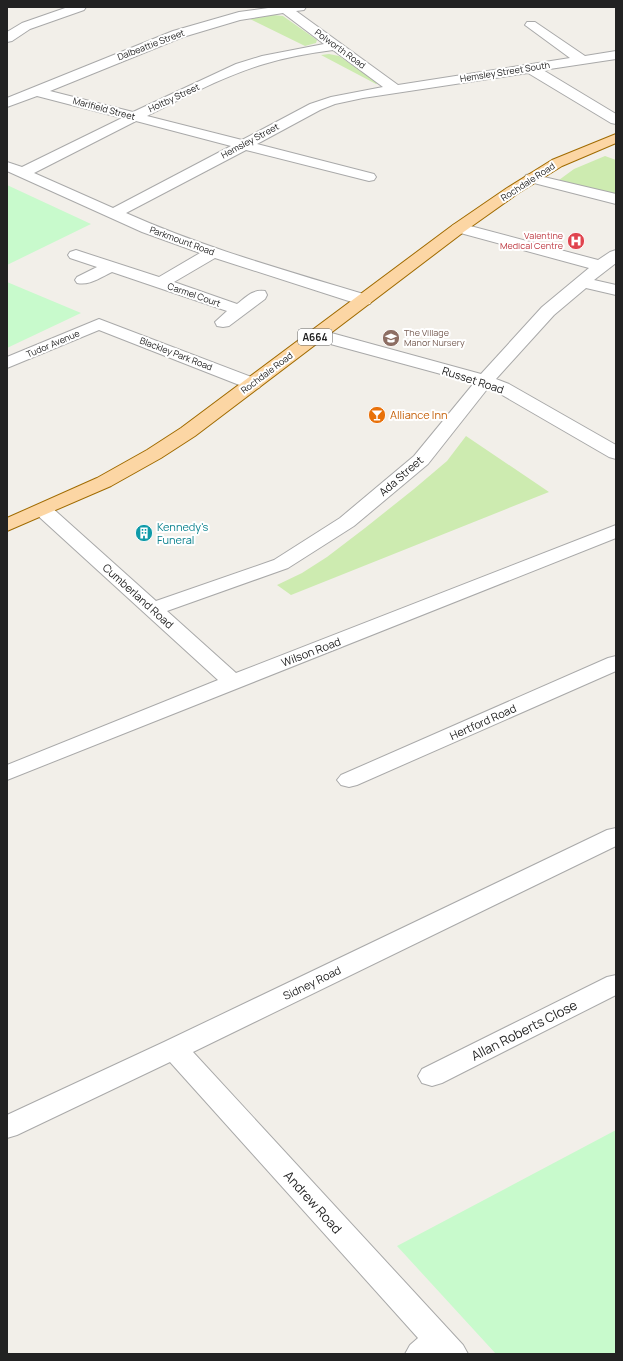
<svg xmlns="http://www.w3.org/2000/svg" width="623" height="1361" viewBox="0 0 623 1361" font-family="Manrope,sans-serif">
	<rect width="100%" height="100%" fill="#f2efe9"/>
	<!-- grass -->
	<path fill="#cdebb0" d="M 273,15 L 283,16 L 317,40 L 316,43 L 305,46 L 250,19 Z
		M 329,54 L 339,56 L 378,83 L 376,84 L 321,55 Z
		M 605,156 L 616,160 L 616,194 L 559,180 L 574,169 Z
		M 466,436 L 549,492 L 291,595 L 277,585 L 302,573 L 327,557 L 365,528 L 414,489 L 447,461 Z"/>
	<!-- park -->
	<path fill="#c8facc" d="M 7,185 L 91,224 L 7,265 Z
		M 7,282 L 81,313 L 7,348 Z
		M 616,1130 L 616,1354 L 496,1354 L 397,1246 Z"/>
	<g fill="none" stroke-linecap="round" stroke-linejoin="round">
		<defs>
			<path id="street" d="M 68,7 L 86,7 L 84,10 L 30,29 L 12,41 L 7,42 L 7,32 L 22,23 Z
				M 275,7 L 306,7 L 304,10 L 296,11 L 398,85 L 570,58 L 525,25 L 527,22 L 535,22 L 585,56 L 616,51 L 616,59 L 543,70 L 616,114 L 616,124 L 611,123 L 528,73 L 363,98 L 335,104 L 320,110 L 257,144 L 374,174 L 376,177 L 374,180 L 369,181 L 246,150 L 126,213 C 204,248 288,271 370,296 L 372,300 L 370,304 L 364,305 L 358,304 L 215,258 L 174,282 L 237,304 C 246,297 253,289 265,291 L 267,295 L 265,299 L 229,326 L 223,327 L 217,326 L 215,322 L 227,311 L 112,272 C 101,277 89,286 77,283 L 75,280 L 77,277 L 97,267 L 70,258 L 68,255 L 70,252 L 76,250 L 82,252 L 159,277 L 200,253 L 142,232 L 7,171 L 7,162 L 22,167 L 122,118 L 37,96 L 7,107 L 7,98 L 173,31 L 239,12 ZM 283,13 L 324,44 L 262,56 L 236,64 L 133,112 L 50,91 L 183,37 L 240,20 ZM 333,50 L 383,87 L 331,97 L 310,104 L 242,140 L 147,116 C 185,97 224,76 264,64 C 287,57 310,53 333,50 ZM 136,121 L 231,146 L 113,208 L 34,173 Z
				M 531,174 L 616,194 L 616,204 L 526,181 L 524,178 L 526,175 Z
				M 459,223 L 598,260 L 610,252 L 616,250 L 616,263 L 594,280 L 616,285 L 616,295 L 586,288 L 554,315 L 496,379 L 509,384 L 616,445 L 616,459 L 609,457 L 497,392 L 488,388 L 428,464 L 354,526 L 288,568 L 167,611 L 236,673 L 616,525 L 616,538 L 7,780 L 7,765 L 218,680 L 36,514 L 33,510 L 36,506 L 43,504 L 50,506 L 156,601 L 274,560 L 340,518 L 414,456 L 474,383 L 312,339 L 309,335 L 312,331 L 318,330 L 324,331 L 481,374 L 542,307 L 589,268 L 453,231 L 451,228 L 453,225 Z
				M 99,319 L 259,380 L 262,384 L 259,388 L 253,389 L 247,388 L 99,330 L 7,368 L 7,357 Z
				M 616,656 L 616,671 L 357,785 L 349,787 L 341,785 L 337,780 L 341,775 L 608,658 Z
				M 616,828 L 616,846 L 193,1052 L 463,1345 L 468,1354 L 405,1354 L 410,1345 L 418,1338 L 170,1062 L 17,1135 L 7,1138 L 7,1115 L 164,1042 L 607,830 Z
				M 616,975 L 616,995 L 442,1083 L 432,1086 L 422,1083 L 418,1076 L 422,1069 L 607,977 Z"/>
			<path id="primary" d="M 616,134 L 616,143 L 562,166 L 517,194 L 465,231 L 195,436 L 161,458 L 111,486 L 7,531 L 7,518 L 97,478 L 147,450 L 181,428 L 453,225 L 507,188 L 552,160 Z"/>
		</defs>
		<!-- street casing -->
		<use href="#street" stroke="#a9a9a9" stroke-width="2"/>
		<!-- primary casing -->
		<use href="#primary" stroke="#a06b00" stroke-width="2"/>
		<!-- street -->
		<use href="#street" fill="#fff" fill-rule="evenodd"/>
		<!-- primary -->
		<use href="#primary" fill="#fcd6a4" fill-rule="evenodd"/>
	</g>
	<!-- icons -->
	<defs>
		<symbol id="hospital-disc" viewBox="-11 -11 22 22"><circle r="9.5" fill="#e0444e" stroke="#fff"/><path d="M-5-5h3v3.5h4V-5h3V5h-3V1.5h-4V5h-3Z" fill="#fff"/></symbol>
		<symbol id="school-disc" viewBox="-11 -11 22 22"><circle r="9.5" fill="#8d6e63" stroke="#fff"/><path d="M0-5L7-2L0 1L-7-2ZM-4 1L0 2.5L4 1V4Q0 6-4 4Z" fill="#fff"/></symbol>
		<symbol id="bar-disc" viewBox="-11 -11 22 22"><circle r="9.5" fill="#e8710a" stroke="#fff"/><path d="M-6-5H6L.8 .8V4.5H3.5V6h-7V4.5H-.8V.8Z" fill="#fff"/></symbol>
		<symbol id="building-disc" viewBox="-11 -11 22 22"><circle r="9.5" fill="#0f9aa8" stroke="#fff"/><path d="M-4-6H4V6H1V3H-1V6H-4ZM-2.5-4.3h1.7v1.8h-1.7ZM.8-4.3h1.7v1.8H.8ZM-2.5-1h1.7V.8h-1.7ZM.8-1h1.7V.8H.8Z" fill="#fff"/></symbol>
	</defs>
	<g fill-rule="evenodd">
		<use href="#hospital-disc" x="566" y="231" width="20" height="20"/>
		<use href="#school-disc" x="381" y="328" width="20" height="20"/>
		<use href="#bar-disc" x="367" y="405" width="20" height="20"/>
		<use href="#building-disc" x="134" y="523" width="20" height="20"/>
	</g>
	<g text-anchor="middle" stroke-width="4" stroke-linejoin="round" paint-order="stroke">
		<!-- far-street labels -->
		<g font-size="9" fill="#222" stroke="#fff">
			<text transform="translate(151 45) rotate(-21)" y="3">Dalbeattie Street</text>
			<text transform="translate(340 49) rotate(36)" y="3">Polworth Road</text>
			<text transform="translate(505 72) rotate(-9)" y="3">Hemsley Street South</text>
			<text transform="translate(174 98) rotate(-25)" y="3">Holtby Street</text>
			<text transform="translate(104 109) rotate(15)" y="3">Marlfield Street</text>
			<text transform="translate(250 141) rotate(-28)" y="3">Hemsley Street</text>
			<text transform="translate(528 182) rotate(-33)" y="3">Rochdale Road</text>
			<text transform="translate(182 241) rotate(20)" y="3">Parkmount Road</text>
			<text transform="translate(194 295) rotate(19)" y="3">Carmel Court</text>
			<text transform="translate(53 344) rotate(-23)" y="3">Tudor Avenue</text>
			<text transform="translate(176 354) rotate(21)" y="3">Blackley Park Road</text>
			<text transform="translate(267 373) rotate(-37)" y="3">Rochdale Road</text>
		</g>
		<!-- far-health labels -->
		<g font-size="9" fill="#be3a42" stroke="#fff" text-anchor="end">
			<text x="563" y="239">Valentine<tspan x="563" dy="10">Medical Centre</tspan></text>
		</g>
		<!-- far-education labels -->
		<g font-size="9" fill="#785e54" stroke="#fff" text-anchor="start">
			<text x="404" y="336">The Village<tspan x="404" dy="10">Manor Nursery</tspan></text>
		</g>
		<!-- shield labels -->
		<rect fill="#fff" stroke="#646464" stroke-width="1" x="298" y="329" width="34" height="16" rx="3"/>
		<g font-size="10" font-weight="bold" fill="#222">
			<text x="315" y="341">A664</text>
		</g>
		<!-- street labels -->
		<g font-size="11" fill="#222" stroke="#fff">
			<text transform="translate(473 380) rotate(18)" y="4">Russet Road</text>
			<text transform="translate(401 476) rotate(-41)" y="4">Ada Street</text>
			<text transform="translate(138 596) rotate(42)" y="4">Cumberland Road</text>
			<text transform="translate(311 652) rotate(-21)" y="4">Wilson Road</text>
			<text transform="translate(483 722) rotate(-24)" y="4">Hertford Road</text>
			<text transform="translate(312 983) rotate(-26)" y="4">Sidney Road</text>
		</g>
		<!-- food labels -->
		<g font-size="11" fill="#c56008" stroke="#fff" text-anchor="start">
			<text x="390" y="419">Alliance Inn</text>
		</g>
		<!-- culture labels -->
		<g font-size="11" fill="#0d838f" stroke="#fff" text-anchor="start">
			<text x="157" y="531">Kennedy's<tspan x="157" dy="13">Funeral</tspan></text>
		</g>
		<!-- near-street labels -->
		<g font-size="13" fill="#222" stroke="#fff">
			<text transform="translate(524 1030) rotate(-27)" y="5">Allan Roberts Close</text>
			<text transform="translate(313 1202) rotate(48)" y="5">Andrew Road</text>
		</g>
	</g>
	<!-- border -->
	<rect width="623" height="1361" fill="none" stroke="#222222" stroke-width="16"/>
</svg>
